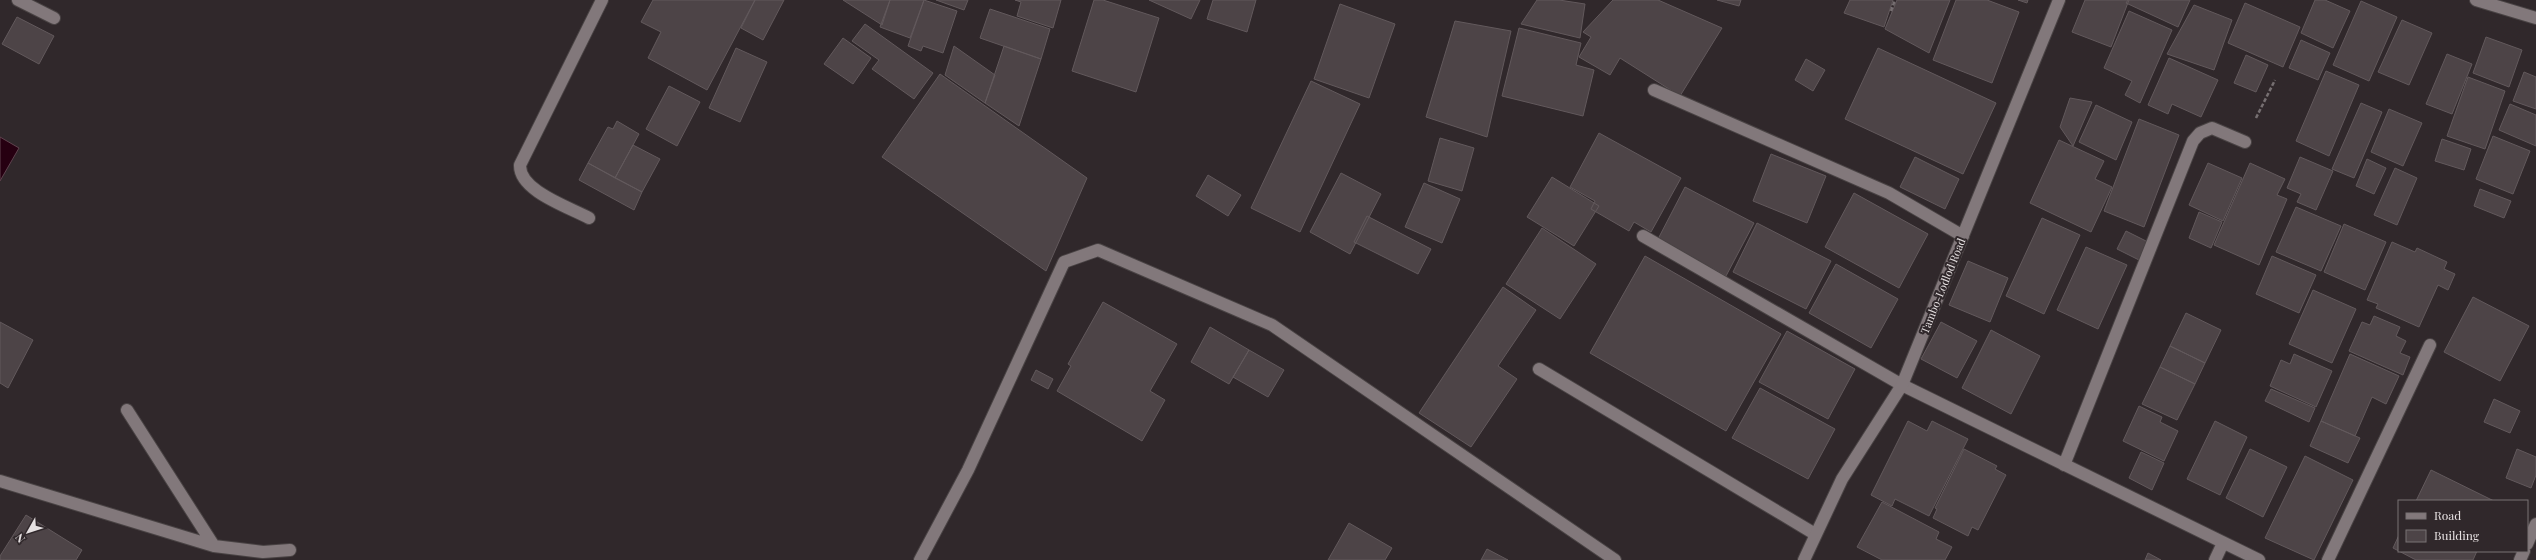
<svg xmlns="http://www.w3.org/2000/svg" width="2536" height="560" viewBox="0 0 2536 560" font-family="'Playfair Display',serif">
	<rect width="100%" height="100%" fill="#30282b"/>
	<!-- water -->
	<path fill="#260011" stroke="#5f434f" d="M 0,137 L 19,148 L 0,181 Z"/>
	<!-- building -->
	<path fill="#4d4447" stroke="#62595c" d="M 653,0 L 755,0 L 707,90 L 648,58 L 661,32 L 641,22 Z
		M 755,0 L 784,0 L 763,40 L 741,28 Z
		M 843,0 L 890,0 L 882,25 Z
		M 890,0 L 924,0 L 910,38 L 880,27 Z
		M 924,0 L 957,11 L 943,53 L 923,46 L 921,51 L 908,46 Z
		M 936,0 L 968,0 L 964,10 Z
		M 1015,0 L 1061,0 L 1053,28 L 1017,16 L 1021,2 Z
		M 1094,0 L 1103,0 L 1159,18 L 1136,92 L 1072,71 Z
		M 1149,0 L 1200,0 L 1191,19 Z
		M 1213,0 L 1256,0 L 1247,32 L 1207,19 Z
		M 1537,0 L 1559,0 L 1585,4 L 1580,38 L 1521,24 Z
		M 1613,0 L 1658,0 L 1722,28 L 1680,96 L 1620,58 L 1610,75 L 1579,57 L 1591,37 L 1583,32 Z
		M 1717,0 L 1741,0 L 1739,6 Z
		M 1850,0 L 1893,0 L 1884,27 L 1844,13 Z
		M 1897,0 L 1950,0 L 1929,53 L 1885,29 Z
		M 1956,0 L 1987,0 L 2019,12 L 1992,83 L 1933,60 Z
		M 2018,0 L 2028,0 L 2027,3 Z
		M 2085,0 L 2129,0 L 2111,47 L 2072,32 Z
		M 2128,0 L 2190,0 L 2178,27 L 2126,3 Z
		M 2315,0 L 2325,0 L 2350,11 L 2333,48 L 2301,33 Z
		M 2361,1 L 2397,17 L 2369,81 L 2333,65 Z
		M 2245,3 L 2300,27 L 2283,67 L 2228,43 Z
		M 1340,4 L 1395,24 L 1369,98 L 1314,79 Z
		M 2194,5 L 2232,20 L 2214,70 L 2167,54 Z
		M 990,9 L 1050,29 L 1041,59 L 980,38 Z
		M 2129,11 L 2172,30 L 2140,103 L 2125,95 L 2132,81 L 2104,68 Z
		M 17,17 L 54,36 L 39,64 L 2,44 Z
		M 2402,20 L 2432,33 L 2409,85 L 2378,72 Z
		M 1455,21 L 1511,31 L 1487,137 L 1426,117 Z
		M 865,24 L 933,73 L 914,99 L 872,69 L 879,60 L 852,41 Z
		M 1519,28 L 1581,43 L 1576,65 L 1594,70 L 1583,116 L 1502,96 Z
		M 2486,37 L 2522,50 L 2509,87 L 2473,73 Z
		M 843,38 L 871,58 L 853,84 L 824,64 Z
		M 2301,40 L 2330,53 L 2318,80 L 2289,68 Z
		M 954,46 L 995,75 L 985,103 L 945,75 Z
		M 1004,46 L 1041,59 L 1019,126 L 985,103 Z
		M 736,48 L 767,62 L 740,122 L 709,108 Z
		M 1878,48 L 1996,103 L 1963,174 L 1845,119 Z
		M 2447,54 L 2472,64 L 2452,114 L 2426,104 Z
		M 2246,55 L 2268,65 L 2256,92 L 2234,83 Z
		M 2169,58 L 2218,80 L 2201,117 L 2172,104 L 2168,114 L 2148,105 Z
		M 1806,59 L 1825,70 L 1813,91 L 1795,80 Z
		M 2326,71 L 2359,85 L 2329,156 L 2296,141 Z
		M 2524,72 L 2536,77 L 2536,109 L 2513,101 Z
		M 940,74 L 1087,178 L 1046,271 L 882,157 Z
		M 2468,77 L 2505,91 L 2485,149 L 2447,136 Z
		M 1311,81 L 1360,104 L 1300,232 L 1251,208 Z
		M 669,86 L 700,102 L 677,146 L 646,129 Z
		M 2070,98 L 2092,102 L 2073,146 L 2060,127 Z
		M 2361,103 L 2382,112 L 2354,178 L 2332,169 Z
		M 2510,104 L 2536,115 L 2536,146 L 2499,130 Z
		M 2096,105 L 2132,122 L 2116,160 L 2079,142 Z
		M 2389,109 L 2422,123 L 2403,166 L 2371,152 Z
		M 2139,119 L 2179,135 L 2144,227 L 2104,211 Z
		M 617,121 L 639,134 L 615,178 L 588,163 L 608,127 L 613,129 Z
		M 1599,133 L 1681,178 L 1651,232 L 1634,222 L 1629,231 L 1591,209 L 1595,201 L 1570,187 Z
		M 2493,136 L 2530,151 L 2513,194 L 2476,179 Z
		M 1440,138 L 1474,148 L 1462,191 L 1428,181 Z
		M 2442,139 L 2471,149 L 2464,170 L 2435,161 Z
		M 2059,140 L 2104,161 L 2095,179 L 2112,187 L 2091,232 L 2030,203 Z
		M 633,145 L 660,159 L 642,192 L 615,178 Z
		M 1771,154 L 1826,176 L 1807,223 L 1753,201 Z
		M 1915,157 L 1959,179 L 1945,209 L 1900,187 Z
		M 2300,157 L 2333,171 L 2316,210 L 2297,202 L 2301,194 L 2287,188 Z
		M 2367,159 L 2386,168 L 2374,194 L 2356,186 Z
		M 588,163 L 642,192 L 634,210 L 579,180 Z
		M 2208,163 L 2242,178 L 2223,221 L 2189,205 Z
		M 2250,163 L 2285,179 L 2277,195 L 2287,199 L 2259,265 L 2214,245 Z
		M 2395,168 L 2417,178 L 2397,225 L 2374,215 Z
		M 1341,173 L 1381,194 L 1350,254 L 1310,232 Z
		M 1208,175 L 1241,195 L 1228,216 L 1196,196 Z
		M 1552,177 L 1599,206 L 1574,246 L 1527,217 Z
		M 1424,183 L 1460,199 L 1442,243 L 1405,227 Z
		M 1685,187 L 1754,223 L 1726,276 L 1658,239 Z
		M 2480,189 L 2511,201 L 2504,218 L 2474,206 Z
		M 1854,193 L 1928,234 L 1899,288 L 1825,247 Z
		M 2296,207 L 2341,226 L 2321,271 L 2276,252 Z
		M 2199,212 L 2222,222 L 2211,248 L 2189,238 Z
		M 1367,216 L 1431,249 L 1418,274 L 1354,242 Z
		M 2042,218 L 2080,235 L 2044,314 L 2006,296 Z
		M 1757,223 L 1831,261 L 1806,309 L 1733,272 Z
		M 2344,224 L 2386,242 L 2365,290 L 2324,272 Z
		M 1542,228 L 1596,264 L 1560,319 L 1506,284 Z
		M 2126,231 L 2148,242 L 2139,260 L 2117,249 Z
		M 2392,242 L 2415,252 L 2417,248 L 2447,262 L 2444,269 L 2455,274 L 2448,290 L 2438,285 L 2419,327 L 2376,308 L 2378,304 L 2367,300 Z
		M 2086,247 L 2127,265 L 2098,329 L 2057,310 Z
		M 1645,256 L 1781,334 L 1726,431 L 1590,353 Z
		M 2272,256 L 2316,275 L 2299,313 L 2256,294 Z
		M 1968,261 L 2008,278 L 1990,322 L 1949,305 Z
		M 1836,264 L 1898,299 L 1871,348 L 1809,313 Z
		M 1503,287 L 1536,310 L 1498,366 L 1517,379 L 1471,447 L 1419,413 Z
		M 2313,290 L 2356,309 L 2332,363 L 2289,344 Z
		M 2473,297 L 2529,326 L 2500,381 L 2444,352 Z
		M 1103,302 L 1177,344 L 1150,391 L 1165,400 L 1142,441 L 1057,391 L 1071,366 L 1068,364 Z
		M 2186,313 L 2221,330 L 2205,363 L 2170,346 Z
		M 2374,316 L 2400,327 L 2396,336 L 2406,341 L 2400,353 L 2410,357 L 2403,375 L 2349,351 L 2362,322 L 2370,325 Z
		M 0,322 L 33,340 L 8,388 L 0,383 Z
		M 1941,322 L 1977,341 L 1957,378 L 1921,359 Z
		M 1210,327 L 1249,350 L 1229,384 L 1191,362 Z
		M 1991,330 L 2040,356 L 2011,414 L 1962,388 Z
		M 1787,331 L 1855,369 L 1828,419 L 1759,382 Z
		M 2170,346 L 2205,363 L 2195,384 L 2160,367 Z
		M 1249,350 L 1284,370 L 1268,397 L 1233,377 Z
		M 2294,354 L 2332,371 L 2316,407 L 2270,386 L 2281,360 L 2290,364 Z
		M 2350,354 L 2399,376 L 2386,404 L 2372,397 L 2355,436 L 2321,421 Z
		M 2160,367 L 2195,384 L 2177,420 L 2142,404 Z
		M 1036,370 L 1053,379 L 1048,389 L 1031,380 Z
		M 1760,388 L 1835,429 L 1808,479 L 1732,438 Z
		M 2271,389 L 2315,408 L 2309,422 L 2265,401 Z
		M 2494,399 L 2520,411 L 2510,433 L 2484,422 Z
		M 2139,406 L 2162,417 L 2160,422 L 2178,431 L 2164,461 L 2123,441 Z
		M 1908,421 L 1927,431 L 1932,421 L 1968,439 L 1929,516 L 1895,499 L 1892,506 L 1871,495 Z
		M 2215,421 L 2247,437 L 2220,495 L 2187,479 Z
		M 2321,421 L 2360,438 L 2348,463 L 2310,446 Z
		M 1964,449 L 1997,466 L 1995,469 L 2006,475 L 1978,530 L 1972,527 L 1968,536 L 1933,518 L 1937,509 L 1935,508 Z
		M 2250,449 L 2287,467 L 2263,517 L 2226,498 Z
		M 2517,449 L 2536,457 L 2536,475 L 2531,488 L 2506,478 Z
		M 2141,452 L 2164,463 L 2152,490 L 2129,478 Z
		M 2305,456 L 2353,480 L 2314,560 L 2265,538 Z
		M 2431,470 L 2494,501 L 2416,501 Z
		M 1882,502 L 1939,532 L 1936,539 L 1952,547 L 1945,560 L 1882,560 L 1857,547 Z
		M 26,515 L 82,550 L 76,560 L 0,560 L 0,556 Z
		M 1349,523 L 1392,548 L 1385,560 L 1328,560 Z
		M 2399,535 L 2399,551 L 2477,551 L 2473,560 L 2416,560 L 2393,548 Z
		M 1487,549 L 1508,560 L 1481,560 Z
		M 2148,553 L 2161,560 L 2145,560 Z"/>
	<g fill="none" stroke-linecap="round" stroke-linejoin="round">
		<defs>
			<path id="lane" d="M 18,0 L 54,18
				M 589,218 C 569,207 519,191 520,165 L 602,0
				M 1539,369 L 1815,534
				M 127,410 L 214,546
				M 2064,465 L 2193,141 L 2200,133 L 2212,128 L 2245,142
				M 0,481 L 214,546 L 263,552 L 290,550
				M 2527,544 L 2536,524
				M 2328,560 L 2430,345
				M 2520,560 L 2524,551"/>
			<path id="street" d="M 1654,90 L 1889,193 L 1963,236
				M 1643,236 L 1902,385 L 2259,560
				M 920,560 L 968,470 L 1064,262 L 1098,250 L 1272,325 L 1615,560
				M 2215,560 L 2223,543"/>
			<path id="secondary" d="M 2476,0 L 2536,18
				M 1804,560 L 1842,479 L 1902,385 L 2059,0"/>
		</defs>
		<!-- lane casing -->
		<use href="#lane" stroke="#494344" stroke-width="14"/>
		<!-- street casing -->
		<use href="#street" stroke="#494344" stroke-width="14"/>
		<!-- secondary casing -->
		<use href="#secondary" stroke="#494344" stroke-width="14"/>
		<!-- path -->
		<path stroke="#766f71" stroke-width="2.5" stroke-dasharray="4 2" stroke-linecap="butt" d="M 1891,11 L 1895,0
			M 2256,118 L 2275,80"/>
		<!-- lane -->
		<use href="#lane" stroke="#82787b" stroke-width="12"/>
		<!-- street -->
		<use href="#street" stroke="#82787b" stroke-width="12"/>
		<!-- secondary -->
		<use href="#secondary" stroke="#82787b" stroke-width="12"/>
	</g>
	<g text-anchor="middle" stroke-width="4" stroke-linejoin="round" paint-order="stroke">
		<!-- street labels -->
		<g font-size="11" fill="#e5e0e1" stroke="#30282b">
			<text transform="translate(1943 286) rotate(-68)" y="4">Tambo-Lodlod Road</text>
		</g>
	</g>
	<!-- legend -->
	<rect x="2398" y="500" width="130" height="52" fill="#30282b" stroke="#787274"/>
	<rect x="2406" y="513" width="20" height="6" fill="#82787b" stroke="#787274"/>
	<text x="2434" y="520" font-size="12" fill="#e5e0e1">Road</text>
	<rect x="2406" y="530" width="20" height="12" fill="#4d4447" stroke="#787274"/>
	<text x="2434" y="540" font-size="12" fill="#e5e0e1">Building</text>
	<!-- north arrow -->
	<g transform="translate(28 532) rotate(231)" stroke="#30282b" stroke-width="3" paint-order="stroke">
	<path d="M0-3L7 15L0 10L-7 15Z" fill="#e5e0e1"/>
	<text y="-6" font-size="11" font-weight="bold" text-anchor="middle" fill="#e5e0e1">N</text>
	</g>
</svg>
